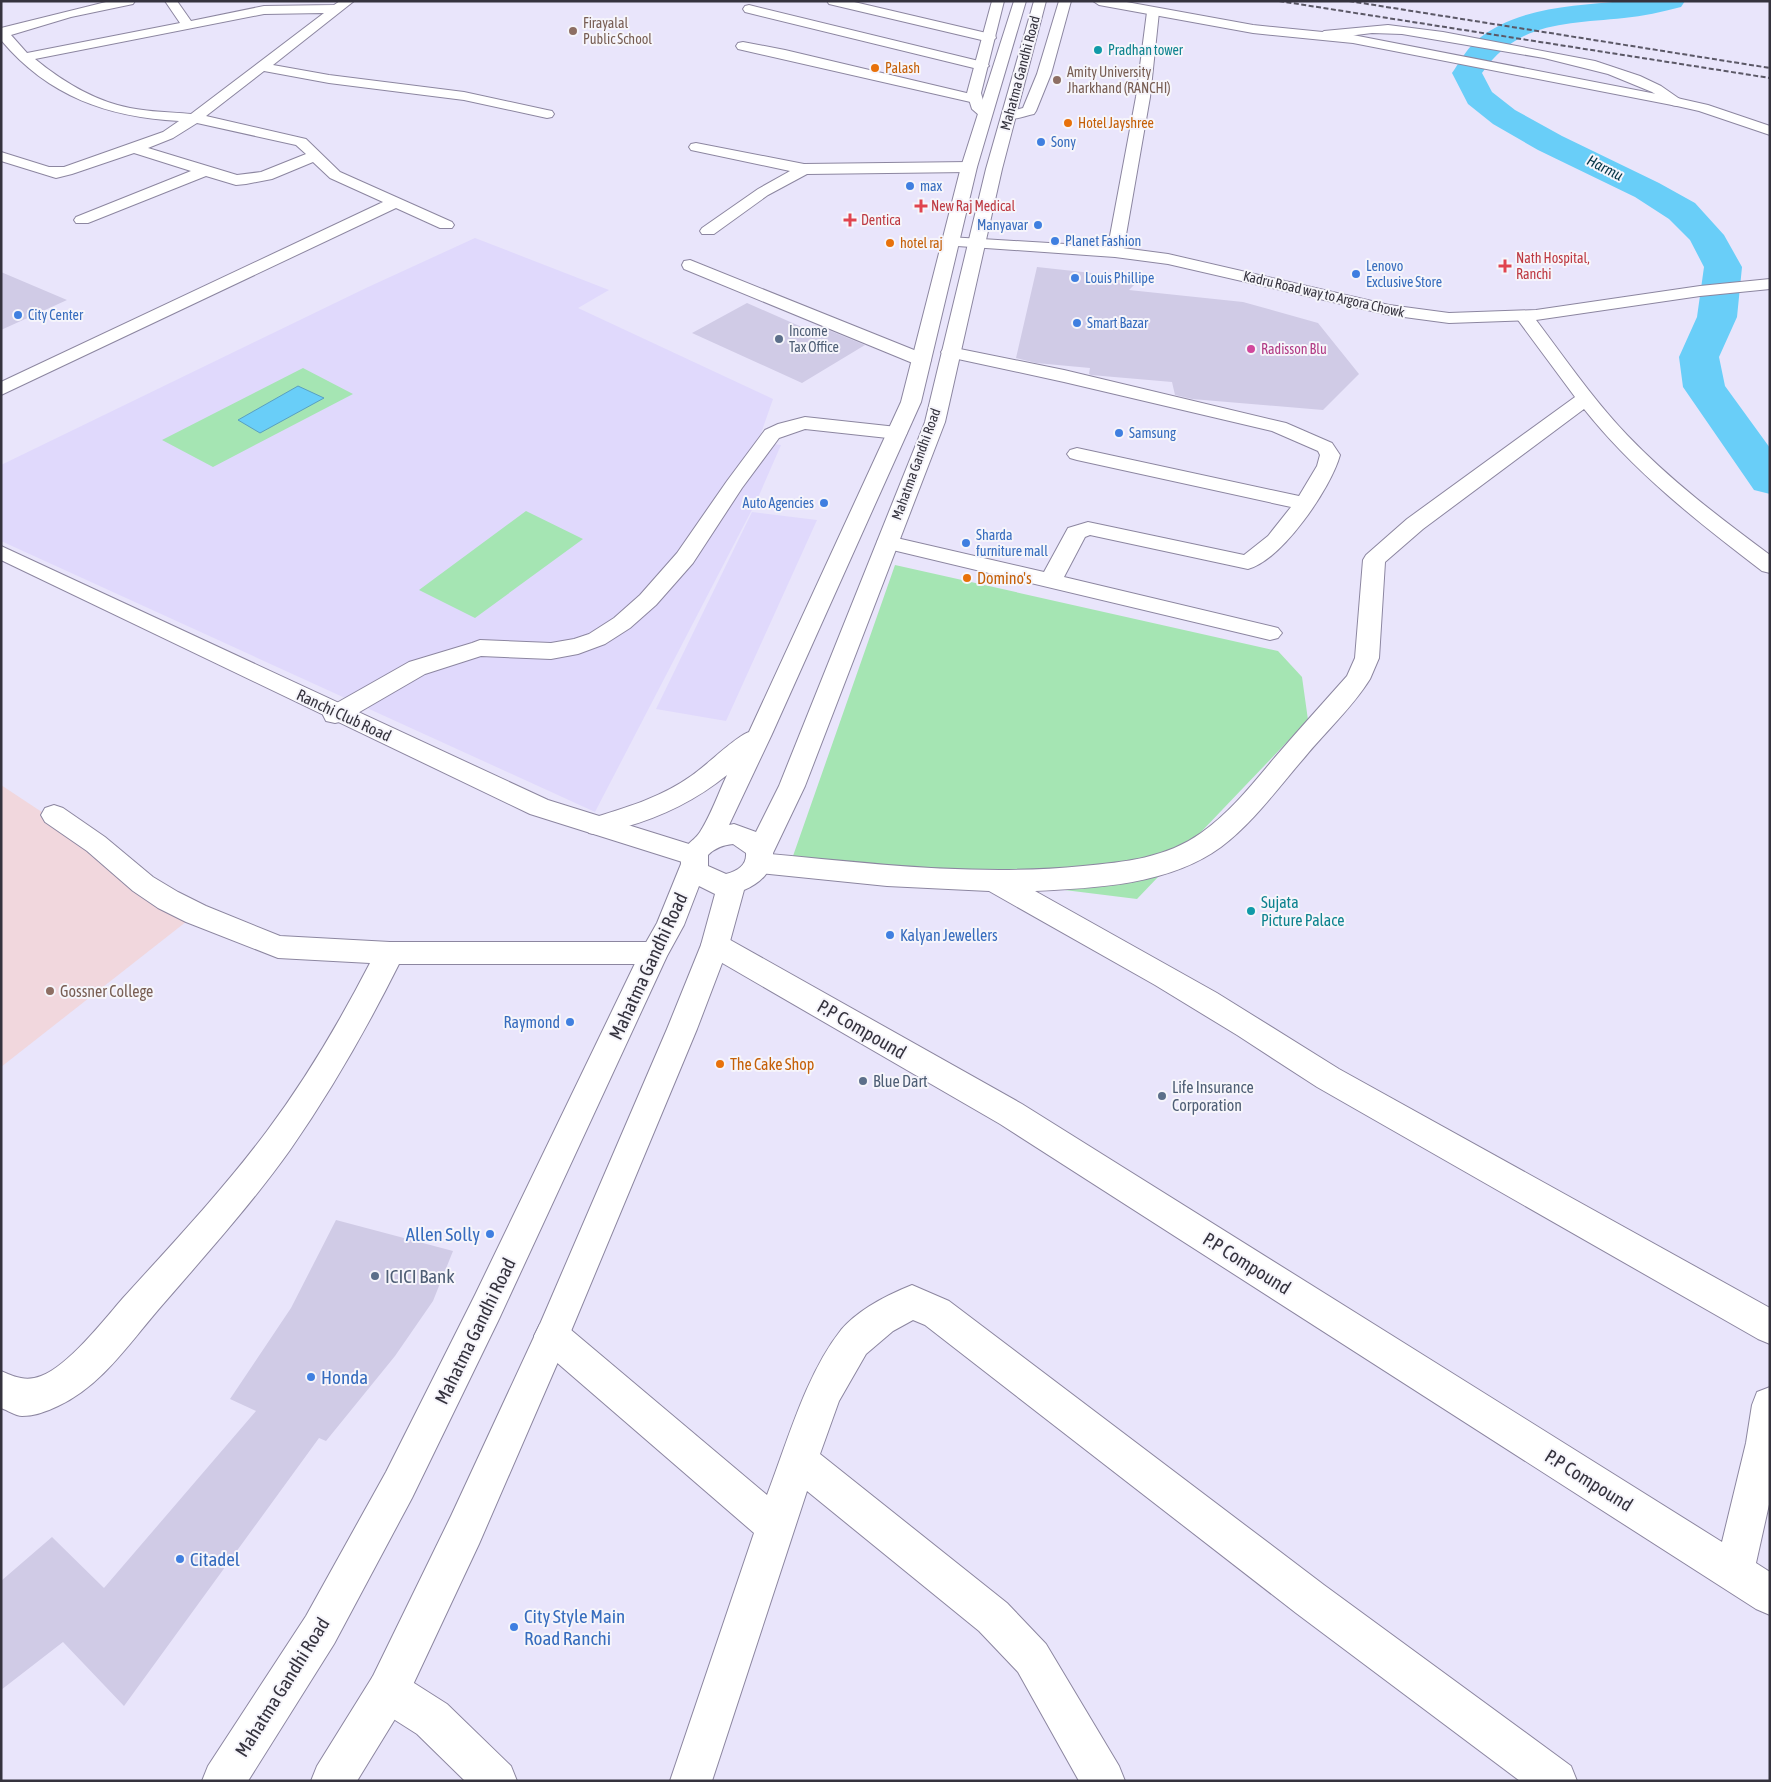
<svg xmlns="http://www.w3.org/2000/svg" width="1771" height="1782" viewBox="0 0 1771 1782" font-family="'Asap Condensed',sans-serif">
	<rect width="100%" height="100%" fill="#e9e5fb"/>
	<!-- built -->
	<path fill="#e0d9fc" d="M 475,238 L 609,290 L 578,308 L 773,399 L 758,442 L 781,445 L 757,500 L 595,812 L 1,541 L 1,465 L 366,288 Z
		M 752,512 L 817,520 L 726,721 L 656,709 Z"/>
	<!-- education -->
	<path fill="#f1d7dd" d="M 1,785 L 196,914 L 1,1067 Z"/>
	<!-- green -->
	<path fill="#a5e5b3" d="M 303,368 L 353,394 L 213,467 L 162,440 Z
		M 526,511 L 583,539 L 475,618 L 419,590 Z
		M 895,565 L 1278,651 L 1302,677 L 1308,720 L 1137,899 L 793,856 Z"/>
	<!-- water -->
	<path fill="#69cef8" stroke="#59a0c0" d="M 298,386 L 324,398 L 260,433 L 238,420 Z"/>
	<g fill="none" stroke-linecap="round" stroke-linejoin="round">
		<!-- river -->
		<path fill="#69cef8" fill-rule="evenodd" d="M 1622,1 L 1685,1 L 1681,7 C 1662,12 1643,16 1624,18 C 1567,24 1518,21 1482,73 L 1492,92 L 1515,110 L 1562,136 L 1659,183 L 1695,203 L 1724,235 L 1742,267 L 1737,317 L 1719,357 L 1725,386 L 1770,448 L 1770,494 L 1754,490 L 1683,387 L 1679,357 L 1697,317 L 1704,267 L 1690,240 L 1669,219 L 1635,197 L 1538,150 L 1493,124 L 1468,104 L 1452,73 C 1459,63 1466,50 1475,42 C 1514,7 1574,6 1622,1 Z"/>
	</g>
	<!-- building -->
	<path fill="#d0cbe6" d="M 1037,267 L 1110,275 L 1138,281 L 1129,290 L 1243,302 L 1318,323 L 1359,374 L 1323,410 L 1192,399 L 1175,395 L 1172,382 L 1091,375 L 1089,374 L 1090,368 L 1036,363 L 1016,358 Z
		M 1,272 L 67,300 L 1,330 Z
		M 747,303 L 813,332 L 821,327 L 865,345 L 802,383 L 692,333 Z
		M 336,1220 L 453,1251 L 433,1301 L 395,1356 L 326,1441 L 319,1438 L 124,1706 L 63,1642 L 1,1690 L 1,1581 L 52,1537 L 104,1588 L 256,1411 L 230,1399 L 291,1308 Z"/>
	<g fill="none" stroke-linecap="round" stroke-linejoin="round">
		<defs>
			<path id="minor" d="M 110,1 L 135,1 L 133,4 L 71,17 L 11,35 L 27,53 L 180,23 L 165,1 L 177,1 L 191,21 L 264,6 L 334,5 L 340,1 L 354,1 L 273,65 L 329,75 L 464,92 L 547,110 L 552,111 L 554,114 L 552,117 L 547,118 L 464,100 L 329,83 L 264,71 L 206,116 L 306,139 L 340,172 L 452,222 L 454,225 L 452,228 L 440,228 L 396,208 L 1,395 L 1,382 L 383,202 L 330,178 L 313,162 L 272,179 L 246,184 L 236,185 L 206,176 L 88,223 L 76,223 L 74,220 L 76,217 L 191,171 L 134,153 L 72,174 L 56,178 L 1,161 L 1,152 L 49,167 L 64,167 L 163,132 L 179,121 C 108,117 49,97 1,40 L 1,28 ZM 324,13 L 191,114 C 171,112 150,112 130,108 C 94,101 62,81 35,59 L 264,14 ZM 197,123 L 296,145 L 306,154 L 261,172 L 237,175 L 148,148 L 173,138 Z
				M 827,1 L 850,1 L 995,35 L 996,38 L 990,42 L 829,4 Z
				M 749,5 L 987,63 L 989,66 L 982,70 L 745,12 L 743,9 L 745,6 Z
				M 1153,8 L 1159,12 L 1150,97 L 1123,252 L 1121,256 L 1109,256 L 1107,252 L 1136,97 L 1147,12 Z
				M 1388,25 L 1443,32 L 1595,61 L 1640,76 L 1661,86 L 1684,102 L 1677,106 L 1672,105 L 1652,92 L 1608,74 L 1544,58 L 1402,34 L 1372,33 L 1324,39 L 1318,35 L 1324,31 Z
				M 743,42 L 785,50 L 975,95 L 982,99 L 975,103 L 738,49 L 736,46 L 738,43 Z
				M 696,143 L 804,164 L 969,162 L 974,164 L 977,167 L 974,170 L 969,172 L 807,174 L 768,195 L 714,234 L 702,234 L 700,231 L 702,228 L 758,189 L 790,171 L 691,150 L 689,147 L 691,144 Z
				M 690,260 L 929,356 L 931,360 L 929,364 L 922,366 L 915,364 L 684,269 L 682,265 L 684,261 Z
				M 1524,311 L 1530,312 C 1562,354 1591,397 1627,435 C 1670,480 1720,518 1770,555 L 1770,573 L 1762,571 C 1698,522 1634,472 1584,409 L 1423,529 L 1385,562 L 1379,658 L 1370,679 C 1353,707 1325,732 1304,758 C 1278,788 1253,823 1221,847 C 1169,885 1096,888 1035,891 L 1217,993 L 1339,1069 L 1770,1308 L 1770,1344 L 1758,1339 L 1317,1087 L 1237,1035 L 1155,985 L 989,891 L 887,886 L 759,873 L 749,870 L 745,863 L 749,856 L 759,853 C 867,863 975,877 1083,866 C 1125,862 1166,858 1201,833 C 1231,812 1254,782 1277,755 C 1300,728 1324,702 1347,676 L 1355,658 L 1363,560 L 1366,555 L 1407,519 L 1575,397 L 1515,316 L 1518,312 Z
				M 950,347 L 1064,370 L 1286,423 L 1332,443 L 1340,455 C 1331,488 1282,560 1248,569 L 1090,535 L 1085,537 L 1064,577 L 1278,628 L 1282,633 L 1278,638 L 1270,640 L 880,547 L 877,542 L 880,537 L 888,536 L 1044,572 L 1068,528 L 1088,522 L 1244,555 L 1268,536 L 1291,507 L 1077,460 L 1070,458 L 1067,454 L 1070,450 L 1077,448 L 1299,496 L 1317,466 L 1320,455 L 1318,451 L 1272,431 L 1064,382 L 944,356 L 941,352 L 944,348 Z
				M 805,417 L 897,427 L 904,429 L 907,433 L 904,437 L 897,439 L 805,429 L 779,438 L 742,488 L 693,563 L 656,605 L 630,628 L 605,644 L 578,654 L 551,659 L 481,656 L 425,674 L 344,721 L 335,723 L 326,721 L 323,715 L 326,709 L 409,662 L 472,643 L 480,640 L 551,643 L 574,639 L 589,634 L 614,618 L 640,595 L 677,553 L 727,481 L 765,430 L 778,424 Z
				M 54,805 L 63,808 L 105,837 L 153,877 L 178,892 L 206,906 L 280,936 L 390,942 L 654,942 L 664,945 L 668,953 L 664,961 L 654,964 L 399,964 C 367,1028 331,1091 290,1150 C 250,1206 203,1258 158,1310 C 129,1344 100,1387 58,1406 C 48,1411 34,1416 22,1416 C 16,1416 7,1410 1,1408 L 1,1371 C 15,1377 26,1382 41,1376 C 68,1366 103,1321 123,1298 C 172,1244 223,1190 267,1131 C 306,1079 340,1021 370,963 L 278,958 L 186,922 L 158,908 L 133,891 L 87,851 L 45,822 L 41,815 L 45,808 Z
				M 715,934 L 725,937 L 1022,1104 L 1722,1542 L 1746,1443 L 1752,1405 L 1757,1392 L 1770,1387 L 1770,1500 L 1756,1563 L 1770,1572 L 1770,1615 L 1756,1609 L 1000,1124 L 705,953 L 701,945 L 705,937 Z
				M 912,1285 L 949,1301 L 1324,1585 L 1571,1766 L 1577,1781 L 1520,1781 L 1296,1613 L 925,1325 L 913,1320 L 893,1331 L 866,1354 L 839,1401 L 820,1454 L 1007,1603 L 1046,1644 L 1119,1766 L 1125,1781 L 1079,1781 L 1018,1672 L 979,1631 L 807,1491 L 712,1781 L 670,1781 L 754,1533 L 540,1348 L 534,1336 L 540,1324 L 552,1319 L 564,1324 L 767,1495 C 787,1443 806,1374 841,1330 C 858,1310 887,1295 912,1285 Z
				M 388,1670 L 403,1676 L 447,1704 L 511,1766 L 517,1781 L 465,1781 L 417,1734 L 373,1706 L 367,1691 L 373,1676 Z"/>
			<path id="tertiary" d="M 992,1 L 1004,1 L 981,93 L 984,104 L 992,113 L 990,116 L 980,116 L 972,109 L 967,93 Z
				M 1059,1 L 1071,1 L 1051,74 L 1036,111 L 1034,114 C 1024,116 1013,121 1003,119 L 1001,116 L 1003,113 L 1023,108 L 1037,74 Z
				M 1093,1 L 1121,1 L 1253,25 L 1353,35 L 1677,98 L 1708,105 L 1770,126 L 1770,135 L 1699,111 L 1677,106 L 1353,43 L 1253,33 L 1099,5 Z
				M 949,237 L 1115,247 L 1168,254 L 1389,305 L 1449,313 L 1536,310 L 1700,286 L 1770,279 L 1770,289 L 1700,296 L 1536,320 L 1449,323 L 1389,315 L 1168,264 L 1115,257 L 943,245 L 941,242 L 943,239 Z
				M 1,546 L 548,800 L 705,849 L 708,856 L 705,863 L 695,866 L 530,814 L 1,560 Z"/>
			<path id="secondary" d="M 1014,1 L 1026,1 L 977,167 L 921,402 L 772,734 L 729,825 L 734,824 L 756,832 L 779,786 L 925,422 L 986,169 L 1034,1 L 1046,1 L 1002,169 L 945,422 L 805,786 L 773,853 C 774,871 759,884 744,890 L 729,945 L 697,1029 L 564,1348 L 479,1544 L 403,1706 L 357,1781 L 311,1781 L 317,1766 L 373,1676 L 451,1516 L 540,1324 L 667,1029 L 701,945 L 715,894 L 699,886 L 684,925 L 667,956 L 499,1319 L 412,1498 L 334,1644 L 248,1781 L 202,1781 L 208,1766 L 306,1616 L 386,1472 L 475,1295 L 640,953 L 657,923 L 681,864 C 680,845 692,844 700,832 C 711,815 718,794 727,775 C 696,800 664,816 625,827 C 613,831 602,837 589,833 L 585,826 L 589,819 C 625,808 660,798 691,776 C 705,767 736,736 749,732 L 901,402 L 961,167 ZM 733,844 L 746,853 C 747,865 738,871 726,874 L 708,866 L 708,855 C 715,848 723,845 733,844 Z"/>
		</defs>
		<!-- minor casing -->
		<use href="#minor" stroke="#8c86a0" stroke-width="2"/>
		<!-- tertiary casing -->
		<use href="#tertiary" stroke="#8c86a0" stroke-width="2"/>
		<!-- secondary casing -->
		<use href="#secondary" stroke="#8c86a0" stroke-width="2"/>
		<!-- minor -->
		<use href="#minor" fill="#fff" fill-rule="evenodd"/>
		<!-- tertiary -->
		<use href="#tertiary" fill="#fff" fill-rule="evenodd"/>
		<!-- secondary -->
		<use href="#secondary" fill="#fff" fill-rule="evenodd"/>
		<!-- rail -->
		<path stroke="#5b5866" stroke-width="2" stroke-dasharray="5 2.5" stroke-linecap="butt" d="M 1279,1 L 1770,78
			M 1349,1 L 1770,68"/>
	</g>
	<!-- markers -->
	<g fill="#8d6e63" stroke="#f6f5fb" stroke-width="2">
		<circle cx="573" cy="31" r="5"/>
		<circle cx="1057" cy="80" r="5"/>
		<circle cx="50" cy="991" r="5"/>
	</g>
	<g fill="#0f9aa8" stroke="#f6f5fb" stroke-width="2">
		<circle cx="1098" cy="50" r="5"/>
		<circle cx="1251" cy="911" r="5"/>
	</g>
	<g fill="#e8710a" stroke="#f6f5fb" stroke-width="2">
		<circle cx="875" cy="68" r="5"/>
		<circle cx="1068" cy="123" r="5"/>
		<circle cx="890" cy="243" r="5"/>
		<circle cx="967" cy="578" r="5"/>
		<circle cx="720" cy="1064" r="5"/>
	</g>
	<g fill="#3f7fe0" stroke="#f6f5fb" stroke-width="2">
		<circle cx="1041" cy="142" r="5"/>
		<circle cx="910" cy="186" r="5"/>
		<circle cx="1038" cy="225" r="5"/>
		<circle cx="1055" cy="241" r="5"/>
		<circle cx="1356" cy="274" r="5"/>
		<circle cx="1075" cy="278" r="5"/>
		<circle cx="18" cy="315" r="5"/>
		<circle cx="1077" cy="323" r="5"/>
		<circle cx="1119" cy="433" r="5"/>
		<circle cx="824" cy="503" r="5"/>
		<circle cx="966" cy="543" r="5"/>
		<circle cx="890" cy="935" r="5"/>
		<circle cx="570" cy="1022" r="5"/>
		<circle cx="490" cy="1234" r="5"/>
		<circle cx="311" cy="1377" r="5"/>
		<circle cx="180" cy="1559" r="5"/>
		<circle cx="514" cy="1627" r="5"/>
	</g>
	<g fill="#e0444e" stroke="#f6f5fb" stroke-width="2">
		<path d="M918.5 198.5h5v5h5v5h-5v5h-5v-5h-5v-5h5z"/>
		<path d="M847.5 212.5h5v5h5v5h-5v5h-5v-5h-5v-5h5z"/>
		<path d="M1502.5 258.5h5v5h5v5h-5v5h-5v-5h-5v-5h5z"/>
	</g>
	<g fill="#5c6f8a" stroke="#f6f5fb" stroke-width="2">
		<circle cx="779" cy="339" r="5"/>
		<circle cx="863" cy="1081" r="5"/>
		<circle cx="1162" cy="1096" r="5"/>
		<circle cx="375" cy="1276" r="5"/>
	</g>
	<circle fill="#d1479c" stroke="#f6f5fb" stroke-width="2" cx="1251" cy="349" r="5"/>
	<g text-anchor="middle" stroke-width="4" stroke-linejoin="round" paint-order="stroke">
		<!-- far-education labels -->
		<g font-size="14" fill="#785e54" stroke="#f6f5fb" text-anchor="start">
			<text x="583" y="28">Firayalal<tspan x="583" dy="16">Public School</tspan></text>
			<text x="1067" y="77">Amity University<tspan x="1067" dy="16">Jharkhand (RANCHI)</tspan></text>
		</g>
		<!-- far-culture labels -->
		<g font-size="14" fill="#0d838f" stroke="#f6f5fb" text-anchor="start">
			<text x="1108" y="55">Pradhan tower</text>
		</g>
		<!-- far-food labels -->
		<g font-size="14" fill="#c56008" stroke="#f6f5fb" text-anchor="start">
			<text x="885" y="73">Palash</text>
			<text x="1078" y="128">Hotel Jayshree</text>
			<text x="900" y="248">hotel raj</text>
		</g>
		<!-- far-street labels -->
		<g font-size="14" fill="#35333e" stroke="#f6f5fb">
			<text transform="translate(1020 73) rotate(-75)" y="5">Mahatma Gandhi Road</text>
			<text transform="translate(1324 294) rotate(13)" y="5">Kadru Road way to Argora Chowk</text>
			<text transform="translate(916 464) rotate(-70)" y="5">Mahatma Gandhi Road</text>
		</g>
		<!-- far-shop labels -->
		<g font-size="14" fill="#366cbe" stroke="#f6f5fb" text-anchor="start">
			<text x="1051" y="147">Sony</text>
			<text x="920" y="191">max</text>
			<text x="1028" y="230" text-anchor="end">Manyavar</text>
			<text x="1065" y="246">Planet Fashion</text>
			<text x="1366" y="271">Lenovo<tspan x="1366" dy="16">Exclusive Store</tspan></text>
			<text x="1085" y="283">Louis Phillipe</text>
			<text x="28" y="320">City Center</text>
			<text x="1087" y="328">Smart Bazar</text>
			<text x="1129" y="438">Samsung</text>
			<text x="814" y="508" text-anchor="end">Auto Agencies</text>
			<text x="976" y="540">Sharda<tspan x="976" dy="16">furniture mall</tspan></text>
		</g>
		<!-- far-health labels -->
		<g font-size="14" fill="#be3a42" stroke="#f6f5fb" text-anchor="start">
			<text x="931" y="211">New Raj Medical</text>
			<text x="861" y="225">Dentica</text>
			<text x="1516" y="263">Nath Hospital,<tspan x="1516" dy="16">Ranchi</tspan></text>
		</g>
		<!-- far-service labels -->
		<g font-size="14" fill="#4e5e75" stroke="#f6f5fb" text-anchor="start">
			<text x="789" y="336">Income<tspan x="789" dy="16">Tax Office</tspan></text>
		</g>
		<!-- far-hotel labels -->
		<g font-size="14" fill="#b23c85" stroke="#f6f5fb" text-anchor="start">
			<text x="1261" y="354">Radisson Blu</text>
		</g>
		<!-- far-water labels -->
		<g font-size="15" font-style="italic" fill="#073748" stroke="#f6f5fb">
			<text transform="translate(1605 168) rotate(27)" y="5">Harmu</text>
		</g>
		<!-- food labels -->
		<g font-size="16" fill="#c56008" stroke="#f6f5fb" text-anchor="start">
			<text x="977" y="584">Domino's</text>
			<text x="730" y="1070">The Cake Shop</text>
		</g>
		<!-- street labels -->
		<g font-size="16" fill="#35333e" stroke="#f6f5fb">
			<text transform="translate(344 715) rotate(25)" y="6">Ranchi Club Road</text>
		</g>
		<!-- culture labels -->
		<g font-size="16" fill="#0d838f" stroke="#f6f5fb" text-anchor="start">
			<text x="1261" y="908">Sujata<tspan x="1261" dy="18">Picture Palace</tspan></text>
		</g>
		<!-- shop labels -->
		<g font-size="16" fill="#366cbe" stroke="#f6f5fb" text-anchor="start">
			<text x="900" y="941">Kalyan Jewellers</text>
			<text x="560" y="1028" text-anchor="end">Raymond</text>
		</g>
		<!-- education labels -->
		<g font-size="16" fill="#785e54" stroke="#f6f5fb" text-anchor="start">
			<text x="60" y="997">Gossner College</text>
		</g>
		<!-- service labels -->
		<g font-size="16" fill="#4e5e75" stroke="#f6f5fb" text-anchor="start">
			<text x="873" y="1087">Blue Dart</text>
			<text x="1172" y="1093">Life Insurance<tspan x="1172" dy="18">Corporation</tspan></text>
		</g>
		<!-- near-street labels -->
		<g font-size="19" fill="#35333e" stroke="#f6f5fb">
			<text transform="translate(648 966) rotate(-65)" y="7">Mahatma Gandhi Road</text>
			<text transform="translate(862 1029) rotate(30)" y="7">P.P Compound</text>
			<text transform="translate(1247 1263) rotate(32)" y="7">P.P Compound</text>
			<text transform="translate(475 1331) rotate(-64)" y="7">Mahatma Gandhi Road</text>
			<text transform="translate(1589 1480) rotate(32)" y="7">P.P Compound</text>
			<text transform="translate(282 1687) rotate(-58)" y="7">Mahatma Gandhi Road</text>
		</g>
		<!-- near-shop labels -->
		<g font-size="19" fill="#366cbe" stroke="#f6f5fb" text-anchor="start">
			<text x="480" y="1241" text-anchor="end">Allen Solly</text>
			<text x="321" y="1384">Honda</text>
			<text x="190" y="1566">Citadel</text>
			<text x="524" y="1623">City Style Main<tspan x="524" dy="22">Road Ranchi</tspan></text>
		</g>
		<!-- near-service labels -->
		<g font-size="19" fill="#4e5e75" stroke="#f6f5fb" text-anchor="start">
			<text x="385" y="1283">ICICI Bank</text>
		</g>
	</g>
	<!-- border -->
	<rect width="1771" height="1782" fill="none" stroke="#35333e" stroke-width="5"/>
</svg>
